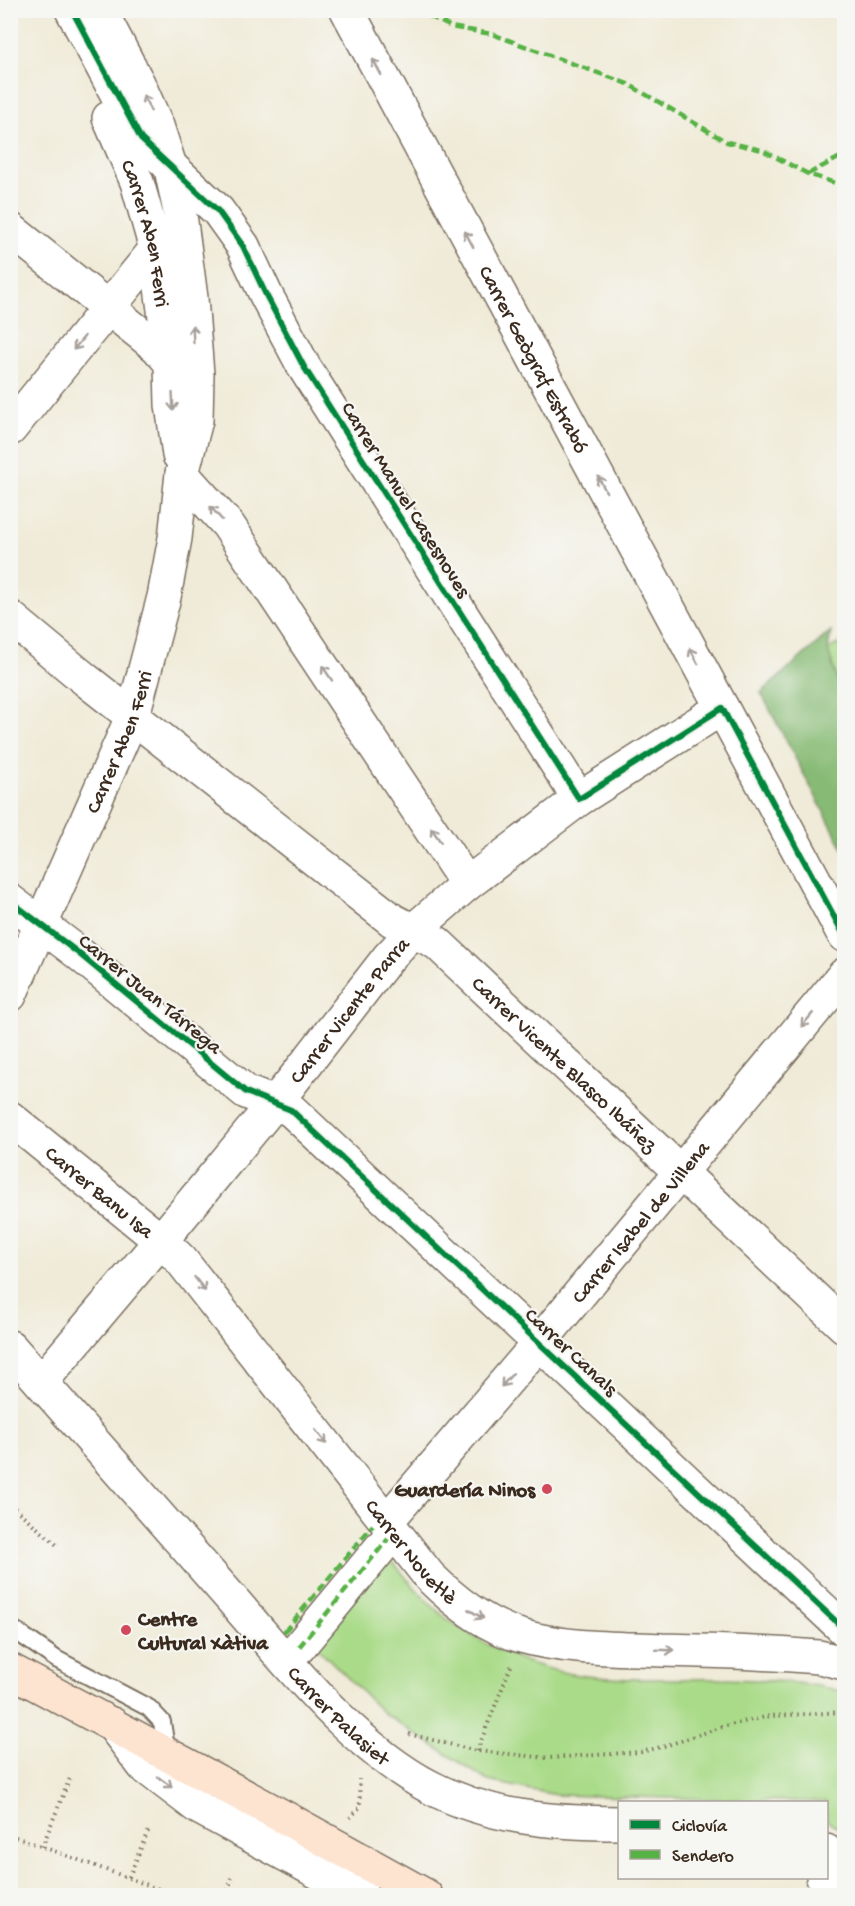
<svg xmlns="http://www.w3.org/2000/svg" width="855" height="1906" viewBox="0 0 855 1906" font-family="'Gochi Hand',sans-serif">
	<rect width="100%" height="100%" fill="#f6f6f2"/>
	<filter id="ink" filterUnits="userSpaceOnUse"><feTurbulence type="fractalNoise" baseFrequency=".0167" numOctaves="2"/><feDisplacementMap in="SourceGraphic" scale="12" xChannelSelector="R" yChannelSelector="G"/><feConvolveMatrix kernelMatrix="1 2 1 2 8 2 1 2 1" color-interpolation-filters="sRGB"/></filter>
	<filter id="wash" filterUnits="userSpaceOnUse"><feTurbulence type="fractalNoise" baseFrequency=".008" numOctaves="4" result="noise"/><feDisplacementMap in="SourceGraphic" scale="24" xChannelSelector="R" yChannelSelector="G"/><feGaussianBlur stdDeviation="1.35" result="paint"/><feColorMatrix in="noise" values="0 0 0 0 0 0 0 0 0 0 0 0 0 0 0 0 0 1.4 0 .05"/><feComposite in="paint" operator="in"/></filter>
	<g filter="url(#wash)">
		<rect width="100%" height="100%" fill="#f0ebd8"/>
		<!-- green -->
		<path fill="#aadb89" stroke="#728254" stroke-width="1.5" d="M 844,639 L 844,702 L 828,650 L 835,645 L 838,646 Z
			M 388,1556 C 409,1581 431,1609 458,1627 C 489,1648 535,1668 572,1674 C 619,1682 674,1678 722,1679 C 764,1680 804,1681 844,1692 L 844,1830 L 827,1821 L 826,1802 L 556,1795 L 488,1781 L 383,1713 L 312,1642 Z"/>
		<!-- forest -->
		<path fill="#87bb75" stroke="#61724a" stroke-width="1.5" d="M 831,631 L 828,650 L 844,702 L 844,850 L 761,693 Z"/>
	</g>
	<g filter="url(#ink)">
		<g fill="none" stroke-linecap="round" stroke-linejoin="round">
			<defs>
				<path id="lane" d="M 10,1627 L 56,1659 L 149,1708 L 162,1722 L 167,1754"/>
				<g id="street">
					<path d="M 72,10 L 141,139 L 218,211 L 243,246 L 266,295 L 304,367 L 579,799"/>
					<path id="s1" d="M 347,10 L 844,935"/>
					<path id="s2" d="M 109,118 L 137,182 L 156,249 L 171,363 L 172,405 L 179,455"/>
					<path d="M 10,229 L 157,347 L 171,363"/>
					<path d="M 10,429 L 156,249"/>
					<path d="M 182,474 L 228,525 L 467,884"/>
					<path id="s3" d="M 10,617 L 86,680 L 392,920 L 437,943 L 844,1326"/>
					<path d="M 10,901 L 77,952 L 246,1092 L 291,1110 L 844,1629"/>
					<path id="s4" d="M 10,995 L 133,715 L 164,597 L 175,538 L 182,474 L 196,420 L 197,374 L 191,298 L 179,207 L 171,169 L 157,126 L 138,83 L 100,10"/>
					<path id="s5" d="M 10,1118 L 161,1241 L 181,1260 L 429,1576 C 454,1601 486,1626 521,1636 C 566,1649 616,1648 662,1650 C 715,1651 767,1653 819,1657 L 844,1663"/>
					<path id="s6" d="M 10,1347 C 83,1431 157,1513 230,1597 C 286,1661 353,1747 430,1787 C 489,1818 554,1823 620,1823"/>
					<path id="s7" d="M 41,1382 L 173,1226 L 291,1083 L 388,958 L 414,930 L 467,884 L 579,799 L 722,708"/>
					<path id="s8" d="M 387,1521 L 539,1343 L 844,975"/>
					<path d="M 299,1647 L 388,1539"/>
					<path d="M 112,1724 L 144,1766 L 198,1807 L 362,1896"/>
					<path d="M 826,1851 L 844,1871"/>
					<path d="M 823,1878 L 834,1896"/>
				</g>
				<path id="secondary" d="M 10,1670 L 291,1821 L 426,1896"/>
			</defs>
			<!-- lane casing -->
			<use href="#lane" stroke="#7a6e5f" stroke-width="20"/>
			<!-- street casing -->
			<use href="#street" stroke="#7a6e5f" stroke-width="36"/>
			<!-- secondary casing -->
			<use href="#secondary" stroke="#7a6e5f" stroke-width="36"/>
			<!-- path -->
			<path stroke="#7a6e5f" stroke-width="4" stroke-dasharray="1.5 4.5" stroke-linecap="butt" d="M 10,1504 L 59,1547
				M 409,1734 L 477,1751 L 549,1758 L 641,1752 L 665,1746 L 725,1726 L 770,1716 L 844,1712
				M 477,1751 L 511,1666
				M 350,1818 L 360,1807 L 359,1779
				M 10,1835 L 178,1896
				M 42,1847 L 70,1778
				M 129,1877 L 148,1831
				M 226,1896 L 232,1878"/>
			<!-- lane -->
			<use href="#lane" stroke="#fff" stroke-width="16"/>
			<!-- street -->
			<use href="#street" stroke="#fff" stroke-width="33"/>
			<!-- secondary -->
			<use href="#secondary" stroke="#fde4d1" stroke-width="33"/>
			<!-- quiet -->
			<path stroke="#57b245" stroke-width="4.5" stroke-dasharray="9 4.5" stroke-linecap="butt" d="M 417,10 L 451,27 L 492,34 L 628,84 L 727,142 L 762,150 L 808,174 L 844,186
				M 808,174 L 844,155
				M 284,1632 L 373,1525
				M 299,1647 L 388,1539"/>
			<defs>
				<path id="cycleway" d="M 72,10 L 141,139 L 218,211 L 243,246 L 266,295 L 304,367 L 579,799 L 722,708 L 844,935
					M 10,901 L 77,952 L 246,1092 L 291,1110 L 844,1629"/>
			</defs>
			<!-- cycleway casing -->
			<use href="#cycleway" stroke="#f6f6f2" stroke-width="10"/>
			<!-- cycleway -->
			<use href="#cycleway" stroke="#00873e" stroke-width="6"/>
		</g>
		<!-- one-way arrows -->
		<defs><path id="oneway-shaft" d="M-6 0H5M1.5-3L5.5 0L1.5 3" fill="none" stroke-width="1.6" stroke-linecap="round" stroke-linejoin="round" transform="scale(1.5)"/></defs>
		<g stroke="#a79f9a">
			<use href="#oneway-shaft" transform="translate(377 67) rotate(-118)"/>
			<use href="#oneway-shaft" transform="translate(147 103) rotate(-114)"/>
			<use href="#oneway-shaft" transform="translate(469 239) rotate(-118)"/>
			<use href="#oneway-shaft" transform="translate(193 334) rotate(-93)"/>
			<use href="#oneway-shaft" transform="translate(79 343) rotate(129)"/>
			<use href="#oneway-shaft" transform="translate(173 402) rotate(87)"/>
			<use href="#oneway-shaft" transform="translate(602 484) rotate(-118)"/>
			<use href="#oneway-shaft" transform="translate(216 513) rotate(-132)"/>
			<use href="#oneway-shaft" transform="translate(694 656) rotate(-118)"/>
			<use href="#oneway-shaft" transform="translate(327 673) rotate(-124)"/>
			<use href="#oneway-shaft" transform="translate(436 835) rotate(-124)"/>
			<use href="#oneway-shaft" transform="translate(807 1020) rotate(130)"/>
			<use href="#oneway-shaft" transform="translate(200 1284) rotate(52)"/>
			<use href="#oneway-shaft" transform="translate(507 1380) rotate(131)"/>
			<use href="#oneway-shaft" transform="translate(321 1437) rotate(52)"/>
			<use href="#oneway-shaft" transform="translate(476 1614) rotate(31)"/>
			<use href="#oneway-shaft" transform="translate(665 1650) rotate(2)"/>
			<use href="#oneway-shaft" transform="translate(165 1782) rotate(37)"/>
		</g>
	</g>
	<!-- markers -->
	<g fill="#d1495b" stroke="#f6f6f2" stroke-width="2">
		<circle cx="547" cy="1489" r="6"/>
		<circle cx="126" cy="1630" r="6"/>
	</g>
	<g text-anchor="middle" stroke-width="4.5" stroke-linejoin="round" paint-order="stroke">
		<!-- street labels -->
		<g font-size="21" fill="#3b2a1e" stroke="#f6f6f2">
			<text dy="7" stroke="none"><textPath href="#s2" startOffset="122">Carrer Aben Ferri</textPath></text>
			<text dy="7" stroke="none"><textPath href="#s1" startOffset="396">Carrer Geògraf Estrabó</textPath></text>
			<text transform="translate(407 499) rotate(58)" y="7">Carrer Manuel Casesnoves</text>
			<text dy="7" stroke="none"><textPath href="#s4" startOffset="276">Carrer Aben Ferri</textPath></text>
			<text transform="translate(151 993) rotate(39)" y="7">Carrer Juan Tárrega</text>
			<text dy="7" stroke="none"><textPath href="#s7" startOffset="483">Carrer Vicente Parra</textPath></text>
			<text dy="7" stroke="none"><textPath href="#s3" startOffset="714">Carrer Vicente Blasco Ibáñez</textPath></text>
			<text dy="7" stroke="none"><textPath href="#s5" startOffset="116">Carrer Banu Isa</textPath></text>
			<text dy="7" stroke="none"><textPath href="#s8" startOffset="392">Carrer Isabel de Villena</textPath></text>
			<text transform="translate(572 1351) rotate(43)" y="7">Carrer Canals</text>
			<text dy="7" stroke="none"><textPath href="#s5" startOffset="594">Carrer Novetlè</textPath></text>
			<text dy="7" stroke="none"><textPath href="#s6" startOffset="494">Carrer Palasiet</textPath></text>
		</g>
		<!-- poi labels -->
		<g font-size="21" font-weight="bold" fill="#3b2a1e" stroke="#f6f6f2" text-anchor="end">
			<text x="535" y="1496">Guardería Ninos</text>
			<text x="138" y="1625" text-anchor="start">Centre<tspan x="138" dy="24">Cultural Xàtiva</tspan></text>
		</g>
	</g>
	<!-- margin -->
	<rect width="855" height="1906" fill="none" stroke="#f6f6f2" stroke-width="36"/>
	<!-- legend -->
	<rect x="618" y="1801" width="210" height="78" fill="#f6f6f2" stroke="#aba49d" stroke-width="1.5"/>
	<rect x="630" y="1820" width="30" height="9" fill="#00873e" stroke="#aba49d" stroke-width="1.5"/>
	<text x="672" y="1831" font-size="18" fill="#3b2a1e">Ciclovía</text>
	<rect x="630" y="1850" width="30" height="9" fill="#57b245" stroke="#aba49d" stroke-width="1.5"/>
	<text x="672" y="1861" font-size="18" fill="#3b2a1e">Sendero</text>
</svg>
